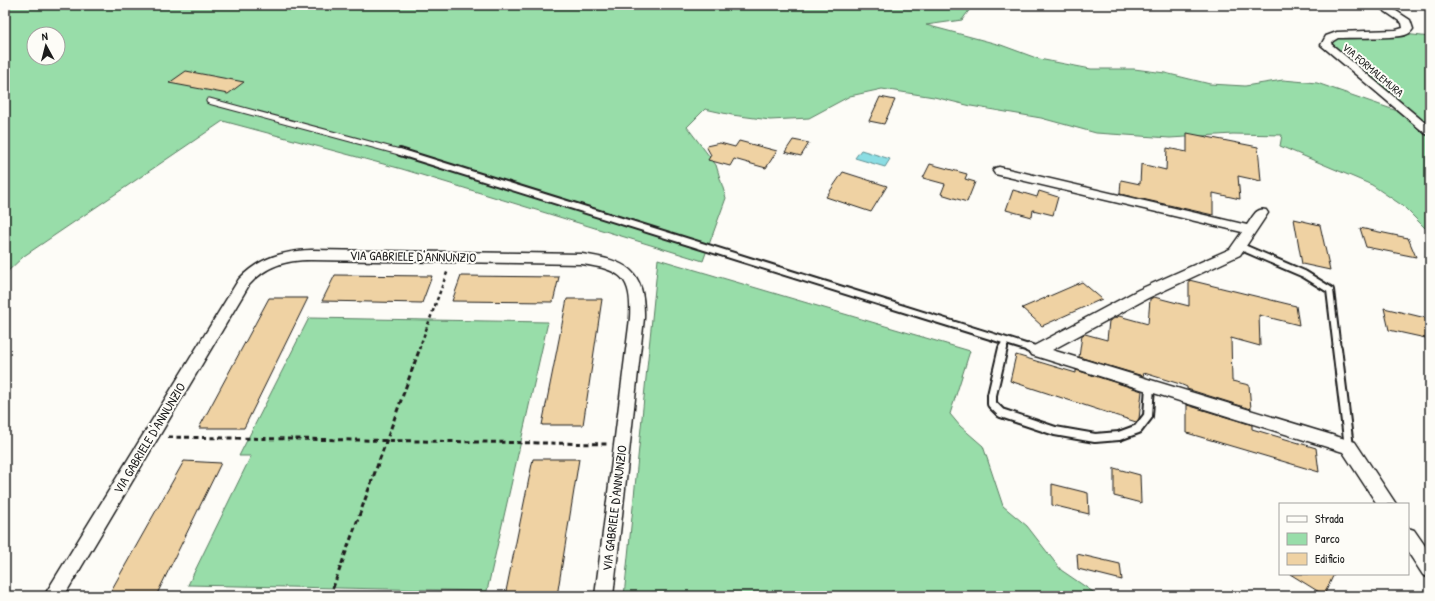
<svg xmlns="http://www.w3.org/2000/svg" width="1435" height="601" viewBox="0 0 1435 601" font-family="'Patrick Hand',sans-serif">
	<rect width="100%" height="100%" fill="#fdfcf7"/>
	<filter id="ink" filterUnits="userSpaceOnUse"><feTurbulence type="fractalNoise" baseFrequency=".025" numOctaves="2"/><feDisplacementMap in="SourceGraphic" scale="8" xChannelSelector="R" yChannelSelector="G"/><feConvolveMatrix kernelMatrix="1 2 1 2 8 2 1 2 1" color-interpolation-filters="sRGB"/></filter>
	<g filter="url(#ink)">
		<!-- green -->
		<path fill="#98dda9" stroke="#5a7c62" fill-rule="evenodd" d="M 5,5 L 973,5 L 962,20 L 926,25 L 1001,45 L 1039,59 L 1091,69 L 1134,69 L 1165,73 L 1210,84 L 1245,86 L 1283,80 L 1317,83 L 1406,114 L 1328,49 L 1330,37 L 1396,33 L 1430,37 L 1430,229 L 1425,228 L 1403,206 L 1372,185 L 1280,146 L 1282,135 L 1233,134 L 1170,138 L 1096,133 L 1041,118 L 971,106 L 934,97 L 882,89 L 850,96 L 809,118 L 770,120 L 732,115 L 705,109 L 687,127 L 716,165 L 726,198 L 703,261 L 402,169 L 223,121 L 24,256 L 5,274 ZM 34,34 L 58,34 L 58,58 L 34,58 Z
			M 658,259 L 970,351 L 950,414 L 960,426 L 983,446 L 1003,506 L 1027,526 L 1061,570 L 1099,596 L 624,596 Z
			M 309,318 L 548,322 L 487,591 L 188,585 L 251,456 L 239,456 Z"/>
		<!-- water -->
		<path fill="#8bdde3" stroke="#5f9093" d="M 861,150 L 890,159 L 885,167 L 855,158 Z"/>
		<!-- building -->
		<path fill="#efd2a3" stroke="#1c1c1c" d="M 186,71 L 244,82 L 228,94 L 169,83 Z
			M 880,97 L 895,100 L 884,124 L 869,121 Z
			M 1187,133 L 1258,147 L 1261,181 L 1238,176 L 1240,199 L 1213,193 L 1213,215 L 1120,194 L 1121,180 L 1140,184 L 1141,164 L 1166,170 L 1167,148 L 1187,152 Z
			M 793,140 L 809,143 L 801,156 L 785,152 Z
			M 739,141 L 777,151 L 766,168 L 734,159 L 730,166 L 708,160 L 711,155 L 706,146 L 720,143 L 735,147 Z
			M 930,164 L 967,174 L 965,179 L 975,182 L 967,202 L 941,194 L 945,184 L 923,178 Z
			M 843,172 L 887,186 L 871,212 L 826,197 Z
			M 1013,190 L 1037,197 L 1039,191 L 1058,197 L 1053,215 L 1033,210 L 1032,217 L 1006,210 Z
			M 1294,219 L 1320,225 L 1330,270 L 1302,264 Z
			M 1360,228 L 1408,238 L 1416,257 L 1366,247 Z
			M 335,275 L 432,276 L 422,303 L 322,301 Z
			M 461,276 L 559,277 L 553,302 L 452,301 Z
			M 1189,280 L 1296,306 L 1299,325 L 1259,315 L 1260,346 L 1231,338 L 1232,381 L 1249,385 L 1251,409 L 1187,389 L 1187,387 L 1180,384 L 1144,373 L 1143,376 L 1079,357 L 1082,335 L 1085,334 L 1107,340 L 1109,321 L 1119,316 L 1148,324 L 1150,299 L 1154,297 L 1189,306 Z
			M 1082,282 L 1102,299 L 1042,326 L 1022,308 Z
			M 269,298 L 308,298 L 244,428 L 199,428 Z
			M 567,299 L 602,299 L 583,425 L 542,425 Z
			M 1384,308 L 1430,319 L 1430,339 L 1389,330 Z
			M 1016,355 L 1076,373 L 1076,370 L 1142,391 L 1139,419 L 1136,422 L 1010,381 Z
			M 1187,405 L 1252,425 L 1252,429 L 1316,448 L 1319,472 L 1187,433 Z
			M 533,459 L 579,459 L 557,596 L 505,596 Z
			M 184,461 L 221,463 L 156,596 L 108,596 Z
			M 1114,468 L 1140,475 L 1141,503 L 1114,496 Z
			M 1052,484 L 1088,493 L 1089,514 L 1052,505 Z
			M 1077,554 L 1120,564 L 1122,580 L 1078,569 Z
			M 1290,574 L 1334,574 L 1324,595 Z"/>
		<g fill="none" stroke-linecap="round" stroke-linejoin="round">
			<defs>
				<path id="lane-far2" d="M 209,101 L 403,153"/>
				<path id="lane-far1" d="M 400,152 L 1032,349
					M 1239,246 L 1304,274 L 1330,290 L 1337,349
					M 1003,349 L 1005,341"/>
				<path id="lane" d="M 1003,348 L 992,395 L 992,404 L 1001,413 L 1055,431 L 1095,438 L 1119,436 L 1138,429 L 1148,416 L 1150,386
					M 1029,348 L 1037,351
					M 1337,348 L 1349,447"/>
				<path id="street" d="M 1376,5 L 1387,5 L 1410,20 L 1413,29 C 1411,32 1409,34 1405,35 C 1389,39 1356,37 1338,38 L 1333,41 L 1331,44 L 1430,127 L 1430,135 L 1426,134 L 1321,45 L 1326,36 L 1337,32 L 1396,30 L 1403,28 L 1402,23 Z
					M 999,167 L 1247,225 C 1253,217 1256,207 1266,210 L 1268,213 L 1240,255 L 1148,298 L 1052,350 L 1355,442 L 1396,504 L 1377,504 L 1343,452 L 1032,355 L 1030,351 L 1032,347 L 1138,290 L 1230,249 L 1242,232 L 995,174 L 993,171 L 995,168 Z
					M 311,250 L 582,254 C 627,261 645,269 644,318 L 613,596 L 595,596 L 630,318 C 632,277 622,270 582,264 L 311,260 C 285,260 266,266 249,285 L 64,596 L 44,596 L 239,279 C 259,258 283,251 311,250 Z
					M 1408,528 L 1414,530 L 1430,553 L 1430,578 L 1423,575 L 1408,552 Z"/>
			</defs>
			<!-- lane-far2 casing -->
			<use href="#lane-far2" stroke="#1c1c1c" stroke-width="7"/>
			<!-- lane-far1 casing -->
			<use href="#lane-far1" stroke="#1c1c1c" stroke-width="10"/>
			<!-- lane casing -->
			<use href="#lane" stroke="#1c1c1c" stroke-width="12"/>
			<!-- street casing -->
			<use href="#street" stroke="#1c1c1c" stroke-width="3"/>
			<!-- path-far1 -->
			<path stroke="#1c1c1c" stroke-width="2.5" stroke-dasharray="3.5 3" stroke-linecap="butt" d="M 419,349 L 448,270"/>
			<!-- path -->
			<path stroke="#1c1c1c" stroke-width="3" stroke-dasharray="5 3.5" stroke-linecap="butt" d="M 168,437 L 607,444
				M 330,596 L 420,348"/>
			<!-- lane-far2 -->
			<use href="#lane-far2" stroke="#fdfcf7" stroke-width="5"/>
			<!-- lane-far1 -->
			<use href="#lane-far1" stroke="#fdfcf7" stroke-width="6"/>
			<!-- lane -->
			<use href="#lane" stroke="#fdfcf7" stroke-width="8"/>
			<!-- street -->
			<use href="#street" fill="#fdfcf7" fill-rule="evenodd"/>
		</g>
	</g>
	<g text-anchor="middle" stroke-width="4" stroke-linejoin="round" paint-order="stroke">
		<!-- far-street labels -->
		<g font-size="11" fill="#1c1c1c" stroke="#fdfcf7">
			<text transform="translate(1373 70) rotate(40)" y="4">VIA FORMALEMURA</text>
		</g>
		<!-- street labels -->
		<g font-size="13" fill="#1c1c1c" stroke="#fdfcf7">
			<text transform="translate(413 256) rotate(1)" y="5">VIA GABRIELE D'ANNUNZIO</text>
			<text transform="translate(149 438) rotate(-59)" y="5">VIA GABRIELE D'ANNUNZIO</text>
			<text transform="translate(614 508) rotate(-83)" y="5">VIA GABRIELE D'ANNUNZIO</text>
		</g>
	</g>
	<!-- margin -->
	<rect width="1435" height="601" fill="none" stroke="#fdfcf7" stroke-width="20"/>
	<rect x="10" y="10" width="1415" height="581" fill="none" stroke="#1c1c1c" stroke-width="1.5" filter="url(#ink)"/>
	<!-- legend -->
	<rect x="1279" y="503" width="130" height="72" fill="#fdfcf7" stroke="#a3a29f"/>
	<rect x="1287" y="516" width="20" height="6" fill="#fdfcf7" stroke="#a3a29f"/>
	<text x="1315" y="523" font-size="12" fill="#1c1c1c">Strada</text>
	<rect x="1287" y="533" width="20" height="12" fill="#98dda9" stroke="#a3a29f"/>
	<text x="1315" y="543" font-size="12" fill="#1c1c1c">Parco</text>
	<rect x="1287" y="553" width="20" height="12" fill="#efd2a3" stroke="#a3a29f"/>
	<text x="1315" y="563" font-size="12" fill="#1c1c1c">Edificio</text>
	<!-- north arrow -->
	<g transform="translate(46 46) rotate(353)"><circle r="19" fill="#fdfcf7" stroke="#a3a29f"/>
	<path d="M0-3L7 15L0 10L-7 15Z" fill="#1c1c1c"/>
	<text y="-6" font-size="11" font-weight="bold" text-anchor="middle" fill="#1c1c1c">N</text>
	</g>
</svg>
